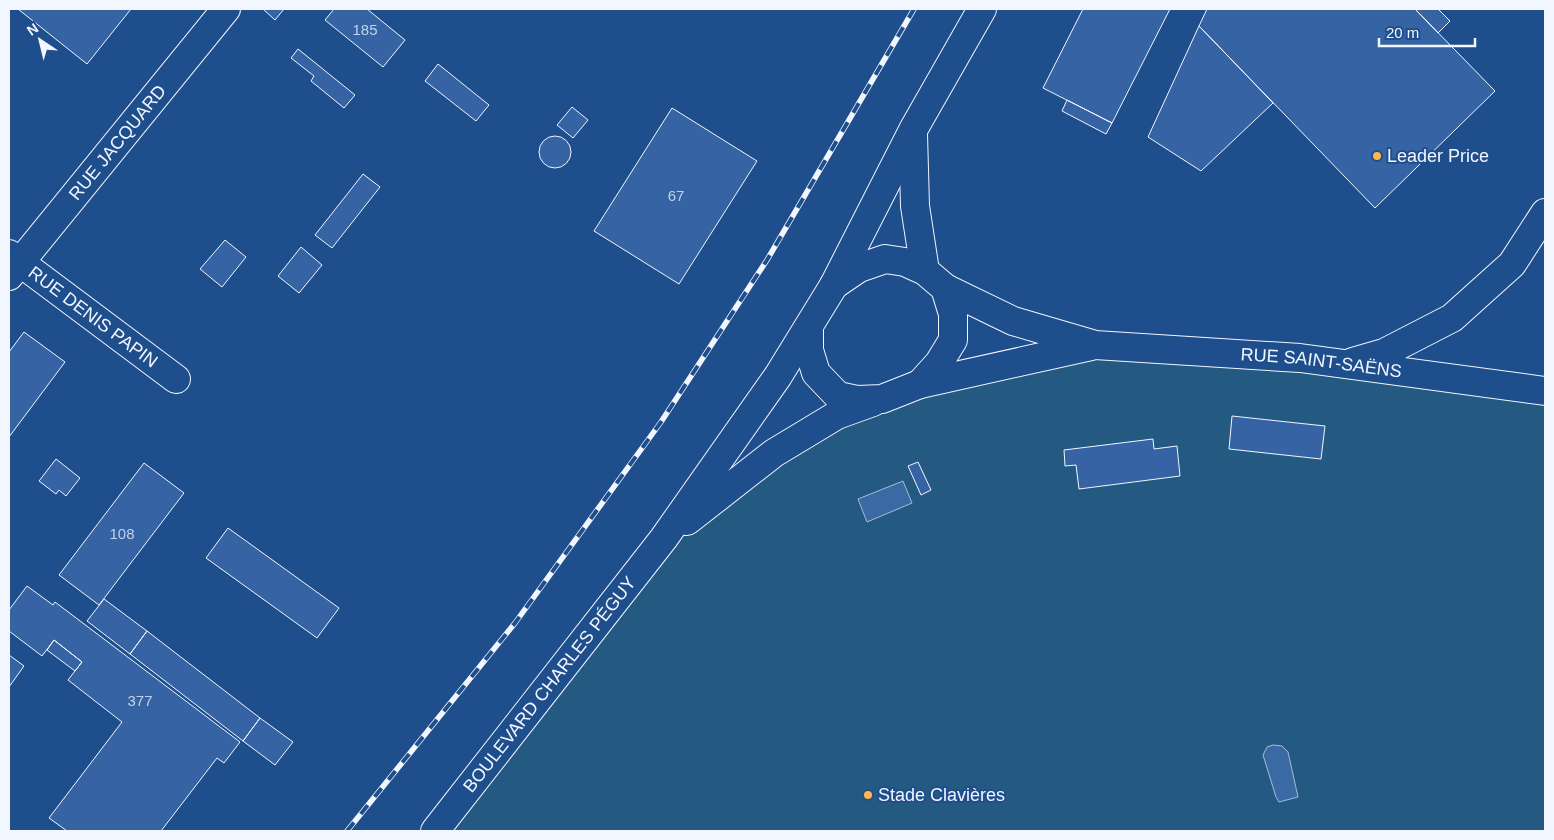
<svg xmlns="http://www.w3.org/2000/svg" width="1554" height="840" viewBox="0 0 1554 840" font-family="Helvetica,sans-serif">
	<rect width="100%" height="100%" fill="#1f4e8c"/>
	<!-- green -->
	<path fill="#245a82" stroke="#a8bbd7" d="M 1095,345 L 1545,402 L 1545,831 L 435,831 L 664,538 L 820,424 Z"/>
	<!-- water -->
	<path fill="#3b69a3" stroke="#a8bbd7" d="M 903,481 L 912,503 L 867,522 L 858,499 Z
		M 1273,745 L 1282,746 L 1288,752 L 1298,797 L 1279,802 L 1276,797 L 1263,755 L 1267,747 Z"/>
	<!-- building -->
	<path fill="#3563a3" stroke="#f2f6ff" d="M 18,9 L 131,9 L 87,64 Z
		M 263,9 L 284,9 L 275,20 Z
		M 334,9 L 367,9 L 405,40 L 383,67 L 325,20 Z
		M 1083,9 L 1170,9 L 1112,123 L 1043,88 Z
		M 1207,9 L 1415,9 L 1495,91 L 1375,208 L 1199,26 Z
		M 1415,9 L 1438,9 L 1450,21 L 1438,33 Z
		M 1199,26 L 1273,103 L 1201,171 L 1148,137 Z
		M 298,49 L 355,95 L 344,108 L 311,81 L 314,76 L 291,58 Z
		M 438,64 L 489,105 L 476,121 L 425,81 Z
		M 1067,100 L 1112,123 L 1106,134 L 1062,111 Z
		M 572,107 L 588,120 L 573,138 L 557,125 Z
		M 672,108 L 757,161 L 679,284 L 594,231 Z
		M539 152a16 16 0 1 1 32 0a16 16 0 1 1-32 0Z
		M 363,174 L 380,187 L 332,248 L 315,235 Z
		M 225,240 L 246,257 L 222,287 L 200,269 Z
		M 301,247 L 322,265 L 299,293 L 278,276 Z
		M 24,332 L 65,362 L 9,437 L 9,352 Z
		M 1232,416 L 1325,426 L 1321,459 L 1229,449 Z
		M 1153,439 L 1154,449 L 1177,446 L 1180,476 L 1079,489 L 1076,465 L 1065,466 L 1064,450 Z
		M 56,459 L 80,478 L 66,496 L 59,490 L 56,494 L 39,481 Z
		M 918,462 L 931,490 L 921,495 L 908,466 Z
		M 144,463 L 184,493 L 99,605 L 59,575 Z
		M 228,528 L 339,608 L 317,638 L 206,558 Z
		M 27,586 L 53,605 L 55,602 L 240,742 L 224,763 L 217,758 L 161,831 L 67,831 L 49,818 L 122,722 L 68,680 L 82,662 L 54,640 L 42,656 L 9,631 L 9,610 Z
		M 104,599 L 147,631 L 130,654 L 87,621 Z
		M 147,631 L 260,718 L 243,741 L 130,654 Z
		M 54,640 L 82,662 L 75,671 L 47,650 Z
		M 9,655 L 24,666 L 9,687 Z
		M 260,718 L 293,742 L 275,765 L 243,741 Z"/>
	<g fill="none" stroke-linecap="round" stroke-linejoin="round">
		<defs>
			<g id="minor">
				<path d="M 913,134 L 915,206 L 925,271"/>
				<path id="s1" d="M 9,254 L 176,379"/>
				<path id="s2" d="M 9,276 L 226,9"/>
				<path id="s3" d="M 945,288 L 1013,321 L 1095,345 L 1300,358 L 1545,391"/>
				<path d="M 809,327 L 809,350 L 816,373 L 838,396 L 857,400 L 882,399 L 920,384 L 939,363 L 953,340 L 953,314 L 945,288 L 925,271 L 905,262 L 885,259 L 859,268 L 834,285"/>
				<path d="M 1353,362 L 1384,353 L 1452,318 L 1512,264 L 1545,213"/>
				<path d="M 920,384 L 1091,346"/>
				<path d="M 687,521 L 774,453 L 837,415 L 873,402"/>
				<path id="s4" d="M 435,831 L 664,538 L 778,376 L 834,285 L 913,130 L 982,9"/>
			</g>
		</defs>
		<!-- minor casing -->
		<use href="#minor" stroke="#f2f6ff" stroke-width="30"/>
		<!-- minor -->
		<use href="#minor" stroke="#1f4e8c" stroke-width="28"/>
		<defs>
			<path id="rail" d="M 347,831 L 515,623 L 661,422 L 767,260 L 914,9"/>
		</defs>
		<!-- rail casing -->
		<use href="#rail" stroke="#f2f6ff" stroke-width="5.5"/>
		<!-- rail -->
		<use href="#rail" stroke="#1f4e8c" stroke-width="4" stroke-dasharray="11" stroke-linecap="butt"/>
	</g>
	<!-- markers -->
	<g fill="#ffb74d" stroke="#1f4e8c" stroke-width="2">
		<circle cx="1377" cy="156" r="5"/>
		<circle cx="868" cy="795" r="5"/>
	</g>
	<g text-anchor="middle" stroke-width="4" stroke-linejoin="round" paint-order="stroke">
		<!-- number labels -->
		<g font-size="15" fill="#c3d1e8">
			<text x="365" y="35">185</text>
			<text x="676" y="201">67</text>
			<text x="122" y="539">108</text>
			<text x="140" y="706">377</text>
		</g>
		<!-- street labels -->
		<g font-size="18" fill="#f2f6ff" stroke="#1f4e8c">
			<text dy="6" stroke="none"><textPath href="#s2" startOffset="172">RUE JACQUARD</textPath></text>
			<text dy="6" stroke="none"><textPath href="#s1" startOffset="105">RUE DENIS PAPIN</textPath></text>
			<text dy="6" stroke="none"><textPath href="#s3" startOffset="388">RUE SAINT-SAËNS</textPath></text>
			<text dy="6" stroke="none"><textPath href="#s4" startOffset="186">BOULEVARD CHARLES PÉGUY</textPath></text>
		</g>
		<!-- poi labels -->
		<g font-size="18" fill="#f2f6ff" stroke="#1f4e8c" text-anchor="start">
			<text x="1387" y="162">Leader Price</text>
			<text x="878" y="801">Stade Clavières</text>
		</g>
	</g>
	<!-- border -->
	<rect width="1554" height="840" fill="none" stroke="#f2f6ff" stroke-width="20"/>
	<!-- north arrow -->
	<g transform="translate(40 40) rotate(325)" stroke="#1f4e8c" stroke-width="4" paint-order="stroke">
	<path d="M0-4L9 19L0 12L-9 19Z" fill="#f2f6ff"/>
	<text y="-8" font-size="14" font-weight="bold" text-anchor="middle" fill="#f2f6ff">N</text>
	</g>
	<!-- scale -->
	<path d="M1379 38v8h96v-8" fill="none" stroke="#f2f6ff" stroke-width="2.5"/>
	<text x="1386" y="38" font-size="15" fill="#f2f6ff" stroke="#1f4e8c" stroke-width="4" paint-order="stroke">20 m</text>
</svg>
